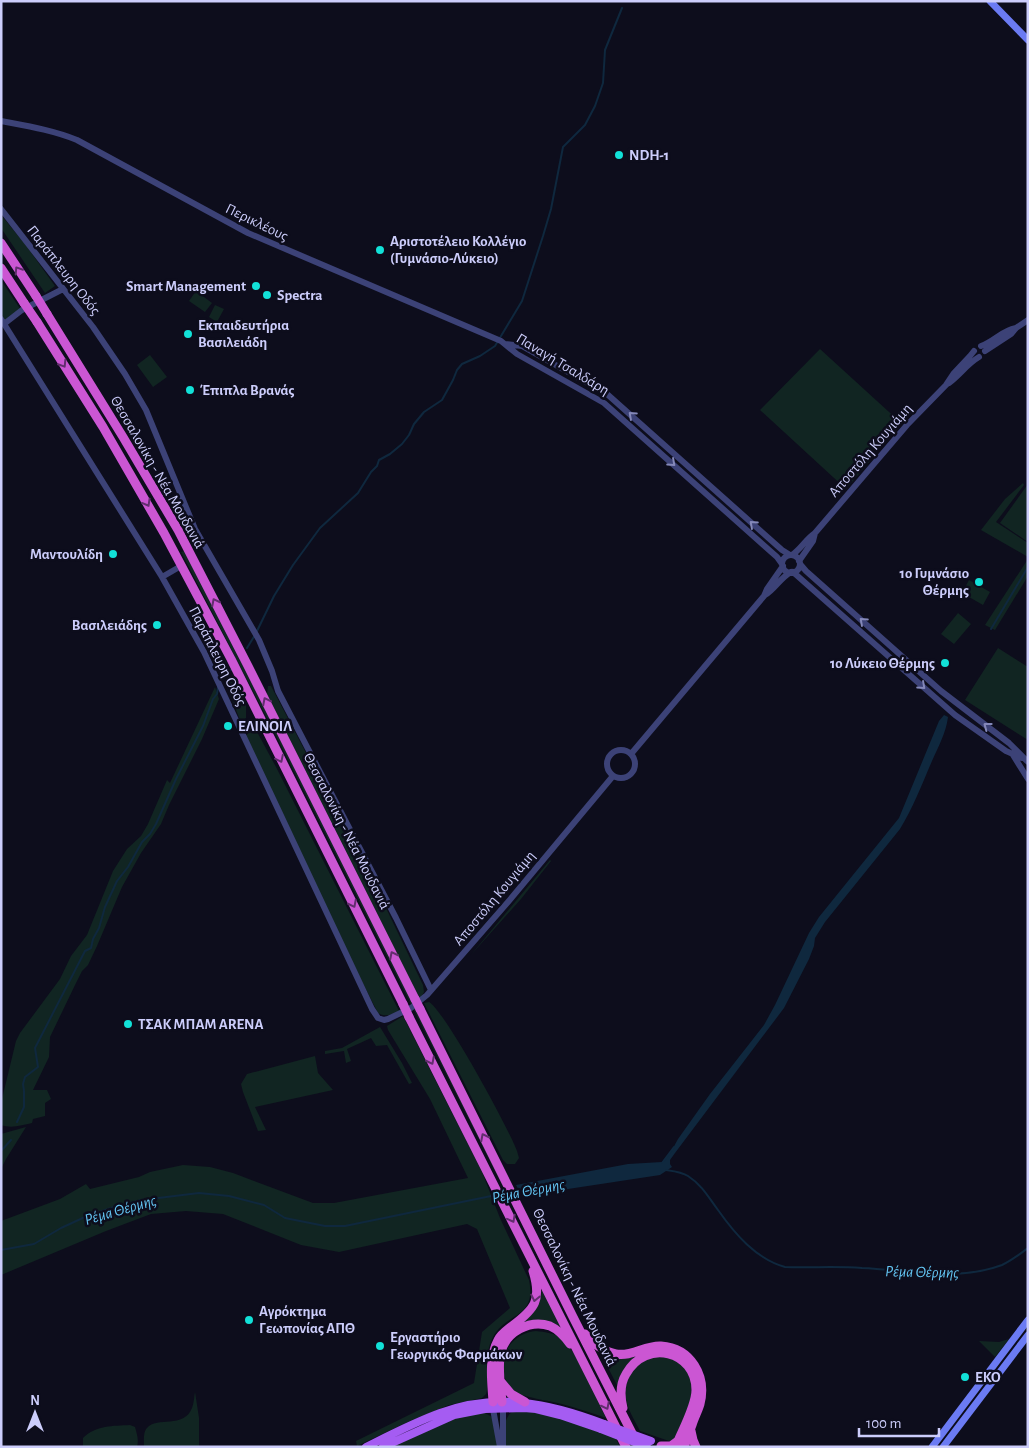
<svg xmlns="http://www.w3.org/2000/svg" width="1029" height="1448" viewBox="0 0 1029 1448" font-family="'Alegreya Sans',sans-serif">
	<rect width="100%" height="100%" fill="#0d0d1c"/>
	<!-- green -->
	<path fill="#112522" d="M 1,215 L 25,244 L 55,286 L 45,293 L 1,228 Z
		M 1,280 L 21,310 L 5,321 L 1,314 Z
		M 196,291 L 212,303 L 205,312 L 189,301 Z
		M 215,305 L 224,309 L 217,322 L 209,317 Z
		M 820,349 L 900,422 L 875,452 L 876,454 L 846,489 L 760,410 Z
		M 150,355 L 167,377 L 153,387 L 137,365 Z
		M 1023,483 L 1024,485 L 996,522 L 1028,543 L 1028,557 L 981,530 L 1005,499 Z
		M 1028,484 L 1028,542 L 1000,523 Z
		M 184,551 L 209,598 L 505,1185 L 503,1187 L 272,728 L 181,552 Z
		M 1028,559 L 1028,576 L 995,630 L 985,625 Z
		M 969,580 L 990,592 L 983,605 L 962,593 Z
		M 958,613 L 971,624 L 954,644 L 941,634 Z
		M 998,648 L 1028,667 L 1028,740 L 965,700 Z
		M 218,656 L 224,658 L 228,666 L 228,670 L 224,673 L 220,672 L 214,658 Z
		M 233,675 L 246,703 L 246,718 L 243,721 L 240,720 L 226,684 Z
		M 268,686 L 271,686 L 375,885 L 423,985 L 424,992 L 420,999 L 267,694 Z
		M 215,687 L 219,699 L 202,739 L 169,805 L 161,824 L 141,853 L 122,887 L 97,946 L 88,965 L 82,971 L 76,983 L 50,1037 L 49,1057 L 33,1090 L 47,1090 L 51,1099 L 45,1103 L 45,1116 L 33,1119 L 32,1123 C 22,1125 12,1129 1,1125 L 1,1103 L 16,1041 L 20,1033 L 60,979 L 71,956 L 87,935 L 113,871 L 127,849 L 141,836 L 148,824 L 167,780 L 170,783 Z
		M 256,730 L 276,767 L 399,1011 C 392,1014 386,1018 378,1013 L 352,962 L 245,737 L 249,732 Z
		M 550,860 L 551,861 L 521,899 L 470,956 Z
		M 429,1002 C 445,1011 509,1129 517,1151 L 519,1158 L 515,1164 L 507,1164 L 503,1160 L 424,1003 Z
		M 403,1016 L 482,1172 L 500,1218 L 529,1280 C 537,1319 506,1312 493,1337 C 484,1354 488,1372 487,1390 L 486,1394 L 482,1398 L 449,1405 L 410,1421 L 357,1446 L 356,1441 L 474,1383 L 482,1332 L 510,1308 L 477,1229 L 467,1224 L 339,1252 L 301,1245 L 223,1214 L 186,1211 L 151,1214 L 106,1231 L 1,1275 L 1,1221 L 60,1199 L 86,1184 L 90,1189 L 139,1177 L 150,1172 L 183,1165 L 210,1167 L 233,1173 L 313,1203 L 334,1203 L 468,1178 L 430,1099 L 388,1030 L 387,1026 Z
		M 380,1027 L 402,1063 L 412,1083 L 409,1084 L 387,1045 L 376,1046 L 371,1038 L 347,1049 L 351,1061 L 346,1063 L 344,1051 L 325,1054 L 325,1051 L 342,1048 Z
		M 315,1056 L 318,1073 L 333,1090 L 255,1107 L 266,1130 L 258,1131 L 243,1092 L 241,1084 L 247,1074 Z
		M 26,1127 L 6,1159 L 1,1169 L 1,1134 Z
		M 542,1287 L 564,1330 L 520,1324 C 534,1314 542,1304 542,1287 Z
		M 536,1331 C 545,1332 555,1333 562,1339 C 579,1354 596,1397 606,1418 C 592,1413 577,1408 562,1404 C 551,1401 521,1397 514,1391 C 503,1382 500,1365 506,1352 C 511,1339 524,1332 536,1331 Z
		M 1009,1339 L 995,1357 L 979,1341 L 999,1342 Z
		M 597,1346 L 630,1355 L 639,1356 L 620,1391 Z
		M 670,1355 L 691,1372 L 693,1398 L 675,1439 L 669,1441 L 640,1431 C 629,1409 619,1398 631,1373 C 633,1368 635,1364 640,1361 C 647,1356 661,1356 670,1355 Z
		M 195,1392 L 199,1418 L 199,1447 L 144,1447 C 144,1441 143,1432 147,1428 C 157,1416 184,1429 192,1408 C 194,1403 194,1397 195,1392 Z
		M 514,1411 L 539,1412 L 615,1437 L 620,1447 L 506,1447 C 504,1436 502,1416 514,1411 Z
		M 485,1413 L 492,1417 L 498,1447 L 391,1447 L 435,1425 L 462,1416 Z
		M 130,1425 L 135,1427 C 137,1434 139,1440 137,1447 L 83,1447 L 83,1438 C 96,1425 113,1426 130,1425 Z"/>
	<!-- water -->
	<path fill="#0f283e" d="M 944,715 L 948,717 C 946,733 938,747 932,761 C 922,784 913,808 900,829 L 825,922 L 815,938 L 814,946 L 809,959 L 784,1008 L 675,1153 L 670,1160 L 670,1164 L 672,1167 L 660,1175 L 522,1196 L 516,1185 L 628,1164 L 662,1162 L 672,1150 L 678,1139 L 710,1094 L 764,1025 L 775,1005 L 809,933 L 819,917 L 899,818 L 939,721 Z"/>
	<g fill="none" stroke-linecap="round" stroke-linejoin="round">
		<!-- stream -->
		<path stroke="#0f283e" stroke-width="2" d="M 991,629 L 1028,567
			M 257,631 L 274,596 L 293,565 L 320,528 L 358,493 L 371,472 L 377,466 L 379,460 L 390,454 L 402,444 L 409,435 L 414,424 L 424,412 L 442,400 L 453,380 L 457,370 L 462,364 L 480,356 L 495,346 L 522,301 L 543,236 L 551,209 L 563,147 L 585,125 L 595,106 L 603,83 L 605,50 L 622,8
			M 247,648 L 255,635
			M 223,679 L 231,670
			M 17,1122 L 24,1107 L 24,1091 L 23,1084 L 25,1077 L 38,1067 L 35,1048 L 85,951 L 91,948 L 93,939 L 99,928 L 105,907 L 117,881 L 128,867 L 142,842 L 150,834 L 156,824 L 176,779 L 203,726 L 213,699 L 217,694 L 218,687
			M 1,1151 L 11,1140
			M 662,1163 L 674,1147
			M 666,1170 C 673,1171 682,1172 688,1176 C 702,1185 709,1198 718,1210 C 735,1234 756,1259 785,1267 C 810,1268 836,1266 862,1268 C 908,1270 957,1282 1002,1265 C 1011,1261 1020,1254 1028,1248
			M 1,1250 L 34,1244 L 61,1228 L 85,1217 L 114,1207 L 142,1200 L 199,1193 L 229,1196 L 264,1205 L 285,1218 L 325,1226 L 345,1226 L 496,1195"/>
		<!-- tertiary -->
		<path stroke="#3c4277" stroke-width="6" d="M 1,121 C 27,126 52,130 77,140 L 248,233 L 501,341 L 517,354 L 604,403 L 777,557 L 782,564
			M 1,209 L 93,327 L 125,374 L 146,410 L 195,529 L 259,640 L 272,671 L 278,691 L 396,918 L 431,990
			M 1,319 L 162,577 L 204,652 L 372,1009 L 378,1018 L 384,1020 L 388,1019 L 411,1008 L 427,995 L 508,902 L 613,776
			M 4,324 L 22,310 L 63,289
			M 505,344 L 522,346 L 607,394 L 782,550 L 790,555
			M 981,346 C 995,341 1001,331 1016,328
			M 985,351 L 1011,334 L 1016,328 L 1028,320
			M 949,383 C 960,375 967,364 979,357
			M 792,555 C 801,549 806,539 815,533 L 907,425 L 946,385 L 954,373 L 970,356 L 974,351
			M782 564a9 9 0 1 1 18 0a9 9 0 1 1-18 0Z
			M 799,561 L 813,541 L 815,533
			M 800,564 L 806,571 L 941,691 L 1009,743 L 1028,762
			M 793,572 L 955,715 L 1006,751 L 1022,758
			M 162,577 L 181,566
			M 765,595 C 775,589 780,578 791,572
			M607 764a14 14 0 1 1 28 0a14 14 0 1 1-28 0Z
			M 631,754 L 764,596 L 767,589 L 783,566
			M 1013,755 L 1028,779
			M 493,1409 L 500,1447
			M 503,1409 L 503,1446"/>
		<!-- secondary -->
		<path stroke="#6b7bf3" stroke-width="7" d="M 990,1 L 1028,40
			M 932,1447 L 1028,1320
			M 943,1447 L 1028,1335"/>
		<!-- primary -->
		<path stroke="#a55cf2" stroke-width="8" d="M 366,1447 C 390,1435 415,1422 440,1413 C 497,1392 549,1403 604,1424
			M 383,1447 L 454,1415 L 485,1409 L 524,1408 L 536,1409 L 560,1415 L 601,1429"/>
		<!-- trunk -->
		<path stroke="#cb56d3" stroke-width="9" d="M 1,243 L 36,296
			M 1,268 L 24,303
			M 47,314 L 123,437 L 178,530 L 248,666 L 415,999
			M 37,322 L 103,427 L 164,533 L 231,659 L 403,1004
			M 420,1009 L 573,1317 L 636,1441
			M 409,1017 L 626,1447
			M 585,1334 C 592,1343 605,1352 616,1354 C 632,1357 645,1345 661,1346 C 691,1348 707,1376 700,1404 C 698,1411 694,1418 692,1425 C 689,1433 687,1440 684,1447
			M 501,1382 L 511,1394 L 525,1402
			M 493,1402 C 492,1382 488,1359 498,1340 C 501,1334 507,1330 512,1326 C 535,1309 542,1300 533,1271
			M 502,1402 C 501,1388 497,1366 501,1352 C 506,1332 530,1319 550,1326 C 559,1330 565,1337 570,1344
			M 623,1408 C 620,1396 620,1384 626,1374 C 646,1338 696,1351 696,1390 C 696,1405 684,1427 678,1441 L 678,1447
			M 691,1431 L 693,1440 L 696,1447
			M 661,1446 L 671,1446 L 678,1441"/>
		<!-- primary-bridge -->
		<path stroke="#a55cf2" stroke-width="8" d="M 604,1424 L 651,1441
			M 601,1429 L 647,1447"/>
		<!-- trunk-bridge -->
		<path stroke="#cb56d3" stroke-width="9" d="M 36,296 L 47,314
			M 24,303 L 37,322
			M 415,999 L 420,1009
			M 403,1004 L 409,1017"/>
	</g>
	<!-- one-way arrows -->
	<defs><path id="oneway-chevron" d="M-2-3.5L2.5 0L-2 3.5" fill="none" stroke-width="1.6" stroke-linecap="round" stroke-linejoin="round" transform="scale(1.25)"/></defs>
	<g stroke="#622e6e">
		<use href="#oneway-chevron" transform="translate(18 270) rotate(-123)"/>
		<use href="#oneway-chevron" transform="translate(63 364) rotate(58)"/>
		<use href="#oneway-chevron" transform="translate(147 503) rotate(61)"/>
		<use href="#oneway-chevron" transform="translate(215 602) rotate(-117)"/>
		<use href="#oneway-chevron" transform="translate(266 701) rotate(-117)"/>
		<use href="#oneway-chevron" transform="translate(280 759) rotate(64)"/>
		<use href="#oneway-chevron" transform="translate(353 904) rotate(63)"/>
		<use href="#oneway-chevron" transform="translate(393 955) rotate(-117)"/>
		<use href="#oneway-chevron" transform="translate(431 1061) rotate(63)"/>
		<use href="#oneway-chevron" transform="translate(484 1137) rotate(-117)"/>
		<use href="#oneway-chevron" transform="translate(512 1219) rotate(62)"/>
		<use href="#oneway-chevron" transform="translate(535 1298) rotate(102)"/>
		<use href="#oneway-chevron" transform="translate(606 1406) rotate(63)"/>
	</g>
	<g stroke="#8488b9">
		<use href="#oneway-chevron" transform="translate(632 415) rotate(-138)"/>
		<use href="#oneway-chevron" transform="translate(672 463) rotate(42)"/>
		<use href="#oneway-chevron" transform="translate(753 524) rotate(-138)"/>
		<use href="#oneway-chevron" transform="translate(863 621) rotate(-138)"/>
		<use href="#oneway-chevron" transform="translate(922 686) rotate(42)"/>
		<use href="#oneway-chevron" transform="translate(987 726) rotate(-143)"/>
	</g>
	<!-- markers -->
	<g fill="#12e1d8" stroke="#0d0d1c" stroke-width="2">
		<circle cx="619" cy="155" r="5"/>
		<circle cx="380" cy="250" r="5"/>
		<circle cx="256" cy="286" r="5"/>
		<circle cx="267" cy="295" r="5"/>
		<circle cx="188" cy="334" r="5"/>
		<circle cx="190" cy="390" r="5"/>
		<circle cx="113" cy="554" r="5"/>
		<circle cx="979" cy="582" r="5"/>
		<circle cx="157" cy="625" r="5"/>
		<circle cx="945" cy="663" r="5"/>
		<circle cx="228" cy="726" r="5"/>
		<circle cx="128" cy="1024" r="5"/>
		<circle cx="249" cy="1320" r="5"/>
		<circle cx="380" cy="1346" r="5"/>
		<circle cx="965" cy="1377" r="5"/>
	</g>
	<g text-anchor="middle" stroke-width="5" stroke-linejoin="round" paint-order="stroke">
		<!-- poi labels -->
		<g font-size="15" font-weight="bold" fill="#cccdfb" stroke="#0d0d1c" text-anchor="start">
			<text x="629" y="160">NDH-1</text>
			<text x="390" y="246">Αριστοτέλειο Κολλέγιο<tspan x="390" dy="17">(Γυμνάσιο-Λύκειο)</tspan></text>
			<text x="246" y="291" text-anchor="end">Smart Management</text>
			<text x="277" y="300">Spectra</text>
			<text x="198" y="330">Εκπαιδευτήρια<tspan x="198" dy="17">Βασιλειάδη</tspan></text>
			<text x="200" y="395">Έπιπλα Βρανάς</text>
			<text x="103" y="559" text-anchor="end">Μαντουλίδη</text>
			<text x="969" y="578" text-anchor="end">1ο Γυμνάσιο<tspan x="969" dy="17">Θέρμης</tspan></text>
			<text x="147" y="630" text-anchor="end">Βασιλειάδης</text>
			<text x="935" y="668" text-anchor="end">1ο Λύκειο Θέρμης</text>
			<text x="238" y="731">ΕΛΙΝΟΙΛ</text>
			<text x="138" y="1029">ΤΣΑΚ ΜΠΑΜ ARENA</text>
			<text x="259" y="1316">Αγρόκτημα<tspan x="259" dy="17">Γεωπονίας ΑΠΘ</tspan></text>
			<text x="390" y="1342">Εργαστήριο<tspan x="390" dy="17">Γεωργικός Φαρμάκων</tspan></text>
			<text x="975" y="1382">EKO</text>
		</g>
		<!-- street labels -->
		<g font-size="15" fill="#cccdfb" stroke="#0d0d1c">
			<text transform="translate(257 222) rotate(26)" y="5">Περικλέους</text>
			<text transform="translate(64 270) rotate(52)" y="5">Παράπλευρη Οδός</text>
			<text transform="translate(563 364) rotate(31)" y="5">Παναγή Τσαλδάρη</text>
			<text transform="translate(870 450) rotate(-49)" y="5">Αποστόλη Κουγιάμη</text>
			<text transform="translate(158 472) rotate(60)" y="5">Θεσσαλονίκη - Νέα Μουδανιά</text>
			<text transform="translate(218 656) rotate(63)" y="5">Παράπλευρη Οδός</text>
			<text transform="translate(347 831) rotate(63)" y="5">Θεσσαλονίκη - Νέα Μουδανιά</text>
			<text transform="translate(494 898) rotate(-50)" y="5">Αποστόλη Κουγιάμη</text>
			<text transform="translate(575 1287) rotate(64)" y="5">Θεσσαλονίκη - Νέα Μουδανιά</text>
		</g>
		<!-- water labels -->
		<g font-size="16" font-style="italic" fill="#63c4f2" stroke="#0d0d1c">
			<text transform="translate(528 1190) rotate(-11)" y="6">Ρέμα Θέρμης</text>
			<text transform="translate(120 1209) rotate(-16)" y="6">Ρέμα Θέρμης</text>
			<text transform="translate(922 1271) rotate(1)" y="6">Ρέμα Θέρμης</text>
		</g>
	</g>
	<!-- border -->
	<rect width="1029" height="1448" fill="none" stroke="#cccdfb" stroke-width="5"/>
	<!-- north arrow -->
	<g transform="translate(35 1413)" stroke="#0d0d1c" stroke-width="4" paint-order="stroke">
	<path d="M0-4L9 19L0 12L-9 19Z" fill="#cccdfb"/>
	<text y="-8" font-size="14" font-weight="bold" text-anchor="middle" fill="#cccdfb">N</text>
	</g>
	<!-- scale -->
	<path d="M859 1428v8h80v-8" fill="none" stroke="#cccdfb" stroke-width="2.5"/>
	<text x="866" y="1428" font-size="15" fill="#cccdfb" stroke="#0d0d1c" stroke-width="4" paint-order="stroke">100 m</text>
</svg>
